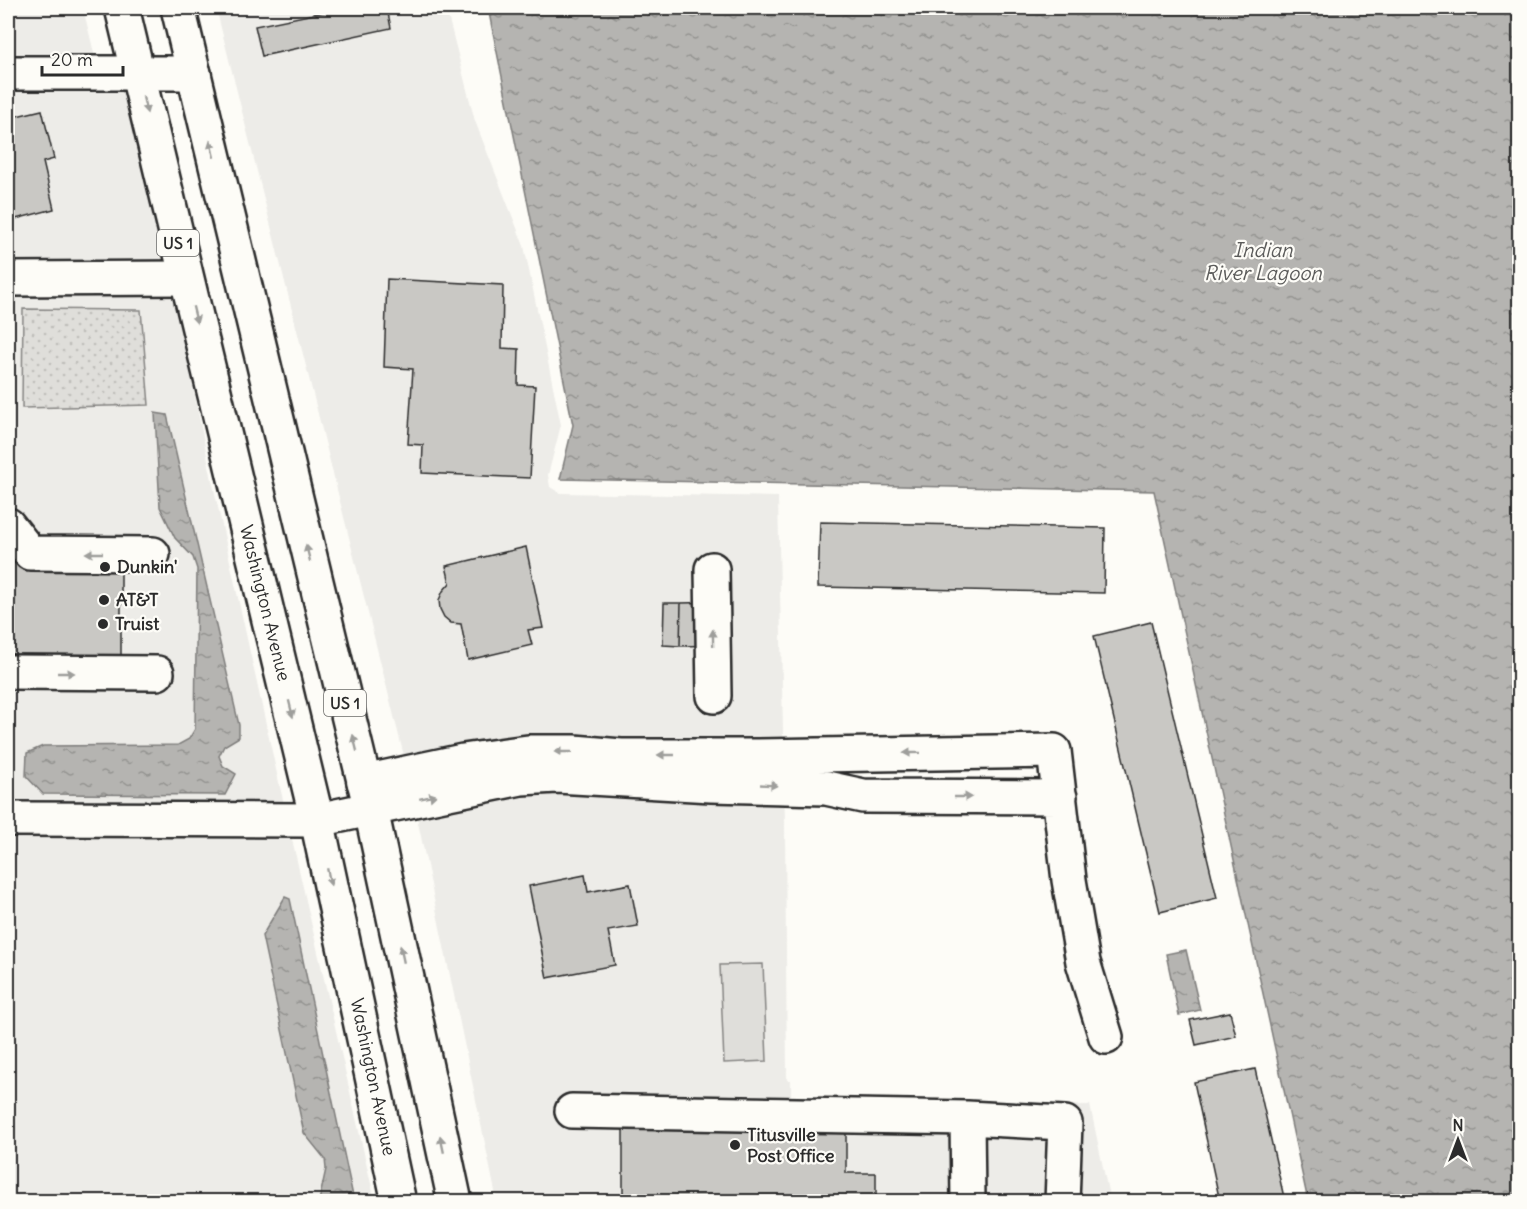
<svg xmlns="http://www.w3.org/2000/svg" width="1527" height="1209" viewBox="0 0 1527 1209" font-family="Delius,sans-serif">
	<defs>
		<pattern id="grass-dots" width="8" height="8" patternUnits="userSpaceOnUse" patternTransform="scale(1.5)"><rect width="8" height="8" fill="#dfdeda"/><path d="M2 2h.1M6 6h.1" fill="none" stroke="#c0bfbb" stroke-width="1.8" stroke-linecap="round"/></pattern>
		<pattern id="water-ripples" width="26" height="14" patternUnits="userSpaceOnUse" patternTransform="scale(1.5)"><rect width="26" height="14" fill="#b5b4b1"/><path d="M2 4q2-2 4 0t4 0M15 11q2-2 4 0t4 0" fill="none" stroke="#939390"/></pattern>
	</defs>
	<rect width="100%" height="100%" fill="#fdfcf7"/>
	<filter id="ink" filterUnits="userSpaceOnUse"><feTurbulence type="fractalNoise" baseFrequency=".0167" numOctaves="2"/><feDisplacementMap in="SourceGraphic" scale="12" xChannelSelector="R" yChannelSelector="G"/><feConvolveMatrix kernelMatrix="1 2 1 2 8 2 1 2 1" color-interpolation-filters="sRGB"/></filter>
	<g filter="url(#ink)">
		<!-- built -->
		<path fill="#edece8" d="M 8,8 L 83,8 L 95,57 L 8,57 Z
			M 216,8 L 446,8 L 475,121 L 524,246 L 561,425 L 548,475 L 550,487 L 560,493 L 778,497 L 785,824 L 787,1080 L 791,1080 L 791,1097 L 794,1105 L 803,1110 L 1090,1105 L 1110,1201 L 497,1201 L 405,760 Z
			M 130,79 L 212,480 L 275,765 L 375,1201 L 8,1201 L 8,83 Z"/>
		<!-- grass -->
		<path fill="url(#grass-dots)" stroke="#858482" stroke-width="1.5" d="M 23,309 L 141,310 L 149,405 L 22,408 Z"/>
		<!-- pitch -->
		<path fill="#dfdeda" stroke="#858482" stroke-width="1.5" d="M 763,964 L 767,1061 L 724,1063 L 720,965 Z"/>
		<!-- water -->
		<path fill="url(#water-ripples)" stroke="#7e7d7b" stroke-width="1.5" d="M 488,8 L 1519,8 L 1519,1201 L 1308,1201 L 1154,491 L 560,479 L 573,425 Z
			M 155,413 L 167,415 L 239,725 L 239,737 L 224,746 L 219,756 L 223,766 L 236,774 L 225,795 L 43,794 L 26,776 L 27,753 L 43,746 L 178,745 L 189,739 L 195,729 L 197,569 L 193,557 L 175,538 L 160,507 Z
			M 285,897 L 290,899 L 354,1201 L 319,1201 L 326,1169 L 325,1159 L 304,1133 L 262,936 Z
			M 1186,950 L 1200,1010 L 1179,1015 L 1166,954 Z"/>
		<!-- building -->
		<path fill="#c9c8c4" stroke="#2b2b2b" stroke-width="1.5" d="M 343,8 L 387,8 L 391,28 L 262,56 L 255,26 Z
			M 42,110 L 54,159 L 43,162 L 54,209 L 8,221 L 8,118 Z
			M 387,279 L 503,285 L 502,348 L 519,349 L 518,385 L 535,386 L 530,478 L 422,473 L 423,445 L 408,444 L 413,369 L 384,367 Z
			M 820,522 L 1105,528 L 1104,593 L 818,587 Z
			M 526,547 L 543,628 L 528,630 L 532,645 L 468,660 L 461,624 L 451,623 L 444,617 L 440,609 L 439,600 L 443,591 L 450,583 L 446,566 Z
			M 8,563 L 121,563 L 121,663 L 8,662 Z
			M 722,602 L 723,645 L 680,646 L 681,603 Z
			M 664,603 L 681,603 L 680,646 L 663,645 Z
			M 1151,622 L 1217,898 L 1160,912 L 1094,636 Z
			M 585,875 L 588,892 L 630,884 L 638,926 L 608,931 L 615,965 L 547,978 L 529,886 Z
			M 1230,1012 L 1236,1036 L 1196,1045 L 1190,1020 Z
			M 1255,1069 L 1285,1202 L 1220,1202 L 1194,1082 Z
			M 623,1118 L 846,1118 L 846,1173 L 876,1173 L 876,1202 L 623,1202 Z"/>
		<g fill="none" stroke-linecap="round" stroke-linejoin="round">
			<defs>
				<path id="minor" d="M 8,73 L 194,73
					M 8,279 L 186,278
					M 8,525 L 30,553 L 153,554
					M 712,569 L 714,696
					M 8,672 L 157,673
					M 364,782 L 463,761 L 528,752 L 574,752 L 621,756 L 758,756 L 1054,751 L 1069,880 L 1083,962 L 1106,1037
					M 8,819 L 317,820 L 521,778 L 557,776 L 711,785 L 826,788 L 863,796 L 1060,797
					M 572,1111 L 967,1118 L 968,1202
					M 967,1118 L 1065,1123 L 1062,1202"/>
				<path id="major" d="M 122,8 L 317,820 L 399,1202
					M 178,8 L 371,810 L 455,1202"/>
			</defs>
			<!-- minor casing -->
			<use href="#minor" stroke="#2b2b2b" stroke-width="38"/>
			<!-- major casing -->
			<use href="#major" stroke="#2b2b2b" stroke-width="38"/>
			<!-- minor -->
			<use href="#minor" stroke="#fdfcf7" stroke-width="33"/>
			<!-- major -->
			<use href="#major" stroke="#fdfcf7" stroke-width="33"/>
		</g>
		<!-- one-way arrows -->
		<defs><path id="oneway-solid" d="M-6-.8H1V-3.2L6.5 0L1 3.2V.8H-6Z" transform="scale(1.5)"/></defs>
		<g fill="#9e9e9b">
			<use href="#oneway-solid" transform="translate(145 105) rotate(76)"/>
			<use href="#oneway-solid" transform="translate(212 149) rotate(-103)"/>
			<use href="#oneway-solid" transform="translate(195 315) rotate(76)"/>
			<use href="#oneway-solid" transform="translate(94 553) rotate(-180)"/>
			<use href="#oneway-solid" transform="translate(308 553) rotate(-104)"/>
			<use href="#oneway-solid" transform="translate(713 638) rotate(-91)"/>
			<use href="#oneway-solid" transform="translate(66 673)"/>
			<use href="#oneway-solid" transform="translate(291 709) rotate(76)"/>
			<use href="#oneway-solid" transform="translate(355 743) rotate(-104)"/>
			<use href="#oneway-solid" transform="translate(563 752) rotate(180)"/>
			<use href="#oneway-solid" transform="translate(912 753) rotate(179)"/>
			<use href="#oneway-solid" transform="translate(666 755) rotate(180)"/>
			<use href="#oneway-solid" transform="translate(769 785) rotate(3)"/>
			<use href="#oneway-solid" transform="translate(428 797) rotate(-12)"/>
			<use href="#oneway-solid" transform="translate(963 797)"/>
			<use href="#oneway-solid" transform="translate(329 877) rotate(78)"/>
			<use href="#oneway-solid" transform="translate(402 954) rotate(-102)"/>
			<use href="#oneway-solid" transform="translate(442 1144) rotate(-102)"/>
		</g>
	</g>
	<!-- markers -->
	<g fill="#2b2b2b" stroke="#fdfcf7" stroke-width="2">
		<circle cx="105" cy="567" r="6"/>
		<circle cx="104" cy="600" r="6"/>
		<circle cx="103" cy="624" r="6"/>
		<circle cx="735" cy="1145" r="6"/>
	</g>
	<g text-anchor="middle" stroke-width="4.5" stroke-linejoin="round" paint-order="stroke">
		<!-- shield labels -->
		<g fill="#fdfcf7" stroke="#6a6a68" stroke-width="1.5">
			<rect x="157" y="230" width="42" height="26" rx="4.5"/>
			<rect x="324" y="690" width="42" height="26" rx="4.5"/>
		</g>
		<g font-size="16" font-weight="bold" fill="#2b2b2b">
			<text x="178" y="249">US 1</text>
			<text x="345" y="709">US 1</text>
		</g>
		<!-- poi labels -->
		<g font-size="18" font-weight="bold" fill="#2b2b2b" stroke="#fdfcf7" text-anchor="start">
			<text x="117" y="573">Dunkin'</text>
			<text x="116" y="606">AT&amp;T</text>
			<text x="115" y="630">Truist</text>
			<text x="747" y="1141">Titusville<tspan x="747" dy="21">Post Office</tspan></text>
		</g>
		<!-- street labels -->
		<g font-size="18" fill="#2b2b2b" stroke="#fdfcf7">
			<text transform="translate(265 603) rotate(76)" y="6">Washington Avenue</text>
			<text transform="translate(373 1077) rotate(78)" y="6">Washington Avenue</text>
		</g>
		<!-- water labels -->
		<g font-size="20" font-style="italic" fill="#5b5b5a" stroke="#fdfcf7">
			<text x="1263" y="257">Indian<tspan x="1263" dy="23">River Lagoon</tspan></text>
		</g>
	</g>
	<!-- margin -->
	<rect width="1527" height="1209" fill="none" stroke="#fdfcf7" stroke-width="30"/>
	<rect x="15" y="15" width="1497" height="1179" fill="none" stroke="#2b2b2b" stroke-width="2" filter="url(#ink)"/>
	<!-- north arrow -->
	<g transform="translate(1458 1140)" stroke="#fdfcf7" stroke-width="4.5" paint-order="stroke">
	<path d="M0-4.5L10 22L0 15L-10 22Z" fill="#2b2b2b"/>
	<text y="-9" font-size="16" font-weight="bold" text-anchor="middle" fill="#2b2b2b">N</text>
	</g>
	<!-- scale -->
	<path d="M42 66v9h81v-9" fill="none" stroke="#2b2b2b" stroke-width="3"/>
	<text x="51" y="66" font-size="18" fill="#2b2b2b" stroke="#fdfcf7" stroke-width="4.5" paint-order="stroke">20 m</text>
</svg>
